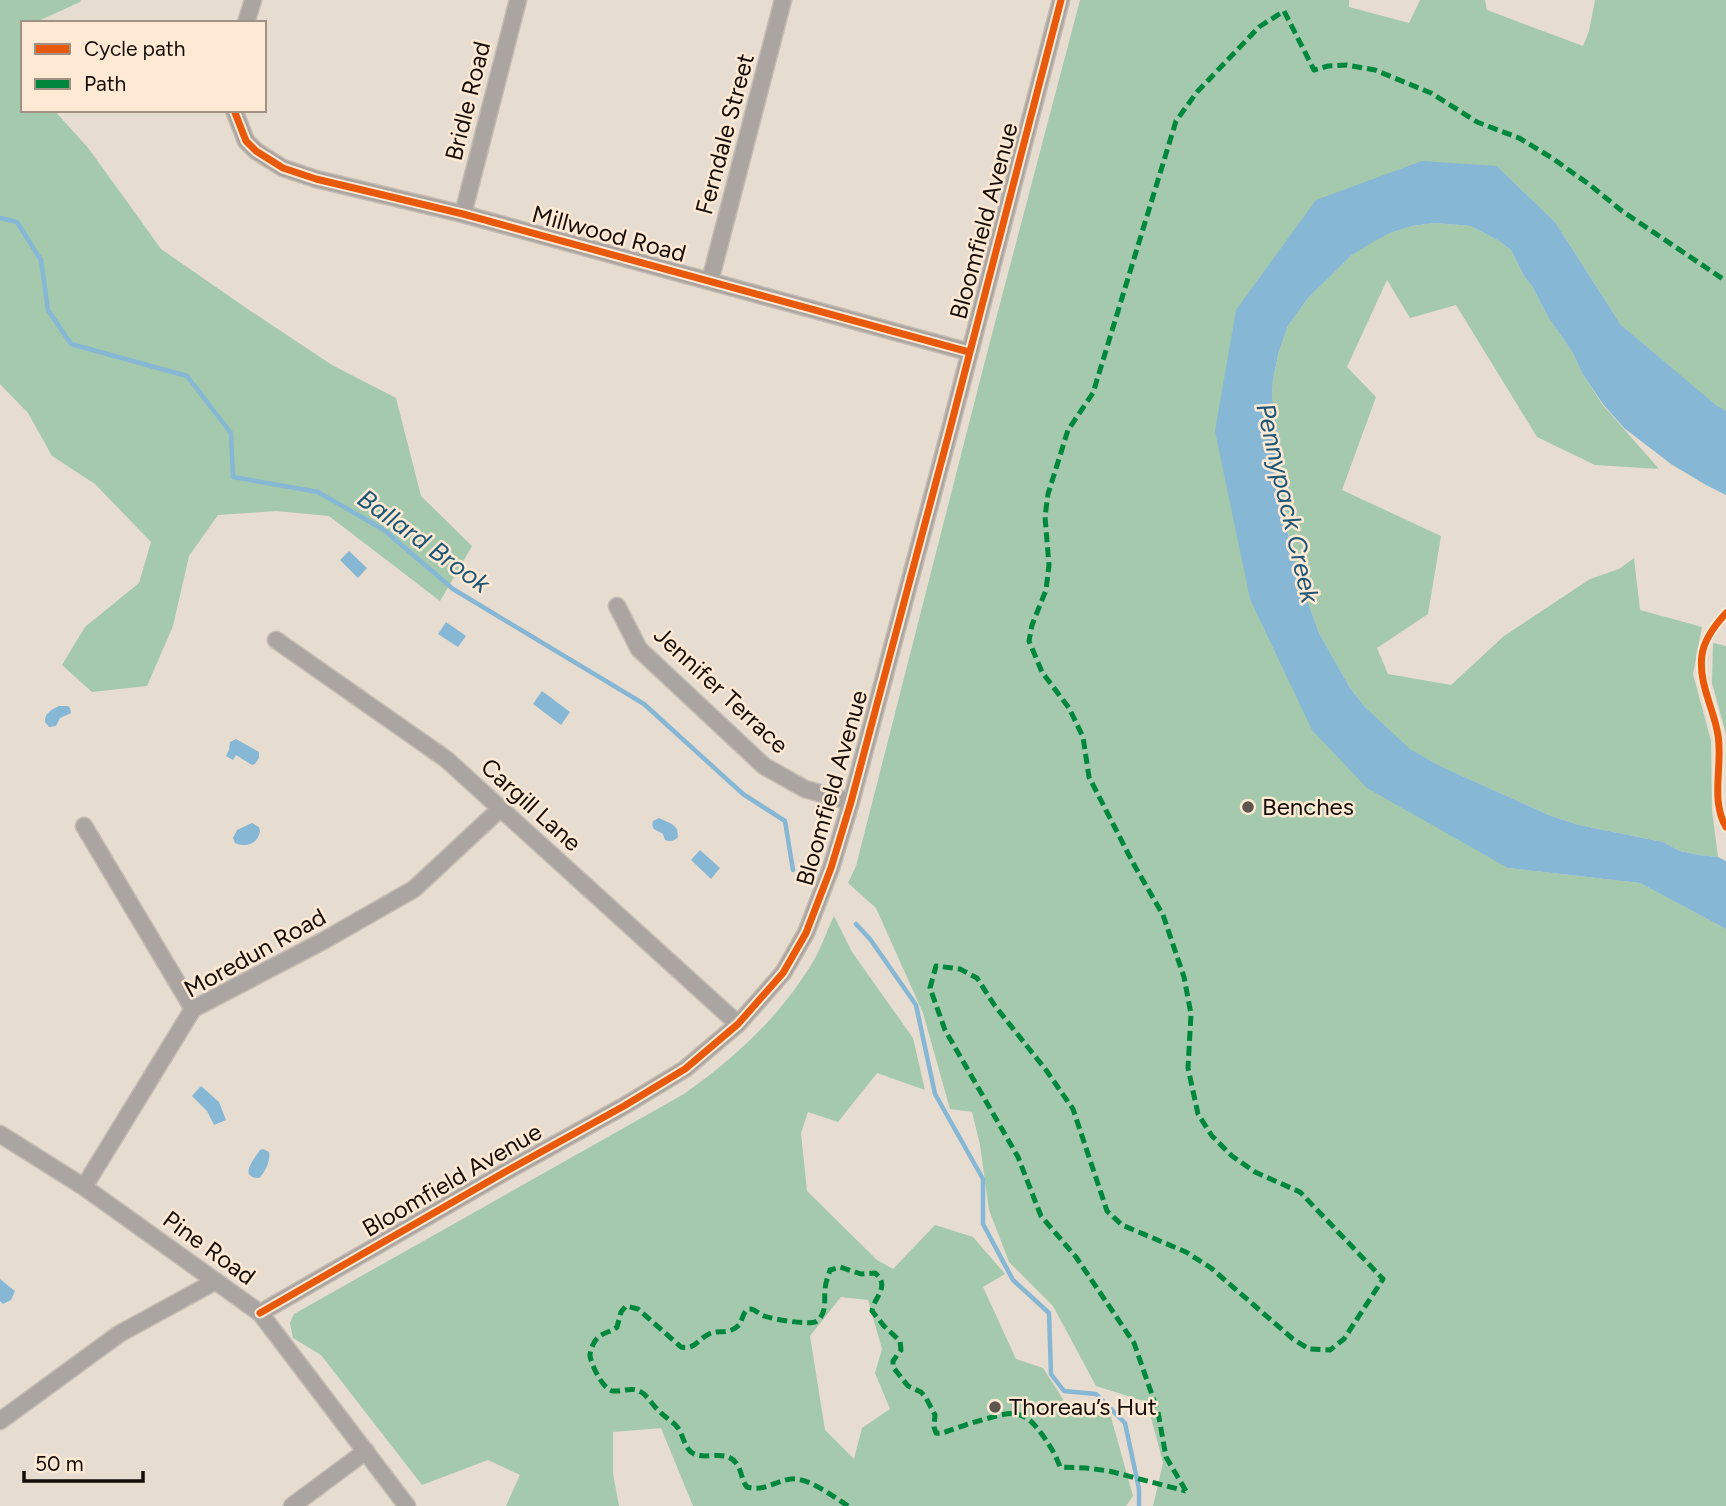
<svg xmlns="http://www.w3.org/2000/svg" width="1726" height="1506" viewBox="0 0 1726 1506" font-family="Figtree,sans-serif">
	<rect width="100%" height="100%" fill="#e7dcd0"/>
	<!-- forest -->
	<path fill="#a4c9ad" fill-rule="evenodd" d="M 0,0 L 81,0 L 80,2 L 34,23 L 23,23 L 23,110 L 54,110 L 89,149 L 161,249 L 252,312 L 332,365 L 396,398 L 421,496 L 472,546 L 440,601 L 329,516 L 276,511 L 218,515 L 189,556 L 173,626 L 147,686 L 92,692 L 62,665 L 85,627 L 139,583 L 151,542 L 95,484 L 52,456 L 28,413 L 0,384 Z
		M 1080,0 L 1349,0 L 1349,7 L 1409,23 L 1420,0 L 1485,0 L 1487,10 L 1583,46 L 1589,31 L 1595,0 L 1726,0 L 1726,411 L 1717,407 L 1621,325 L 1555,222 L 1497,166 L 1236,310 L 1250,599 L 1508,868 L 1640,883 L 1726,929 L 1726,1506 L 1153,1506 L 1163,1463 L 1147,1402 L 1096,1386 L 1053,1306 L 1009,1262 L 989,1210 L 980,1145 L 972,1112 L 950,1109 L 923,1013 L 876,908 L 848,883 L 856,866 L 986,357 Z
		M 1435,223 L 1471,226 L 1499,241 L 1511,250 L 1524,276 L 1532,286 L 1548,317 L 1573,353 L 1582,373 L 1602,404 L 1659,469 L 1595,465 L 1537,437 L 1456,305 L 1410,318 L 1387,280 L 1347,367 L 1376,397 L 1342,490 L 1441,536 L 1428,614 L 1377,648 L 1388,674 L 1451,685 L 1504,636 L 1590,579 L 1619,569 L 1634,558 L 1640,610 L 1702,627 L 1693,674 L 1711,741 L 1712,811 L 1718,857 L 1699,855 L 1680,851 L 1663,842 L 1579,825 L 1551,816 L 1440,766 L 1409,749 L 1365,707 L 1350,688 L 1319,633 L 1309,605 L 1290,546 L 1284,503 L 1280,488 L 1281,451 L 1278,431 L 1273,413 L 1272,398 L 1273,379 L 1279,351 L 1288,326 L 1308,298 L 1352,255 L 1371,242 L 1390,233 L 1412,226 Z
		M 1713,643 L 1726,646 L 1726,734 L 1712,683 Z
		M 834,916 L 852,952 L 913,1038 L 925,1090 L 877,1073 L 838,1122 L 808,1112 L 801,1133 L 807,1191 L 877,1260 L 893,1269 L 935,1225 L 973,1237 L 1005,1274 L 983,1287 L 1016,1359 L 1043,1368 L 1070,1410 L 1111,1417 L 1133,1496 L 1126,1506 L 693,1506 L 661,1428 L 613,1432 L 613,1474 L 619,1506 L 506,1506 L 520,1475 L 488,1460 L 422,1485 L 321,1355 L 293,1338 L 290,1323 L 294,1314 L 684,1094 C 736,1057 781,1016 814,960 C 822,946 827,930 834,916 ZM 841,1297 L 868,1300 L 882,1349 L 875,1373 L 890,1409 L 862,1428 L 854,1459 L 825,1430 L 810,1336 Z"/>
	<!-- water -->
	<path fill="#86b7d4" d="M 1422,161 L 1497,166 L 1555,222 L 1621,325 L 1717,406 L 1726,411 L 1726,495 L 1706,485 L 1671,464 L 1624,428 L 1603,404 L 1582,373 L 1573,353 L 1548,317 L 1532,286 L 1524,276 L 1511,250 L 1499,241 L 1471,226 L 1435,223 L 1412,226 L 1390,233 L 1371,243 L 1352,255 L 1308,298 L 1288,326 L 1279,351 L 1273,379 L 1272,398 L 1281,451 L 1280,487 L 1284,503 L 1290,546 L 1309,605 L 1319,633 L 1350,688 L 1365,707 L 1410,749 L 1440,766 L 1551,816 L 1579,825 L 1663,842 L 1680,851 L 1699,855 L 1718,857 L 1726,861 L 1726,929 L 1640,883 L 1508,868 L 1367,788 L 1312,730 L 1250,599 L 1215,431 L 1236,310 L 1316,200 Z
		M 349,551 L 367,568 L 358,578 L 340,560 Z
		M 446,622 L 466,636 L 458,647 L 438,634 Z
		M 542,691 L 570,712 L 561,725 L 533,704 Z
		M 59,706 L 68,706 L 70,708 L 71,713 L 60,718 L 56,726 L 49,727 L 45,722 C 44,714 52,709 59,706 Z
		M 236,739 L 259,752 L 259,758 L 255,764 L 252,765 L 236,755 L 233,760 L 226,756 L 229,750 L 230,742 Z
		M 659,818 L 672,824 L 677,829 L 678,837 C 674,841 671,842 665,840 L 663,834 C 658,830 650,831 653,821 Z
		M 252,823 L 259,827 L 260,831 C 258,844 246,848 235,843 L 233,838 L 237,830 Z
		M 700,850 L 720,868 L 711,879 L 691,860 Z
		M 201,1086 L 219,1102 L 226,1120 L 214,1125 L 207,1111 L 192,1096 Z
		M 263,1149 L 269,1152 C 271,1160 265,1173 259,1178 C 238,1178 254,1159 260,1150 Z
		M 0,1279 L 15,1291 L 11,1300 L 3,1304 L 0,1301 Z"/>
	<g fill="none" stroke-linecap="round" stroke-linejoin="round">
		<!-- stream -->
		<path stroke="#86b7d4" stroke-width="4.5" d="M 0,218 L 17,222 L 41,260 L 48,310 L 71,344 L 187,376 L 231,433 L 233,477 L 318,492 L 384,530 L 453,589 L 644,704 L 743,794 L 785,821 L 793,870
			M 856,924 L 870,939 L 916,1005 L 935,1094 L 983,1179 L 983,1224 L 1013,1280 L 1049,1313 L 1051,1374 L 1064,1391 L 1096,1394 L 1125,1423 L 1139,1489 L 1139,1506"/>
		<defs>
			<path id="minor" d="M 246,23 L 253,0
				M 234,110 L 246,141 L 256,151 L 283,168 L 316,179 L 463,214 L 969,352
				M 463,214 L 518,0
				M 710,281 L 783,0
				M 617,606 L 639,649 L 764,766 L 805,789 L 851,802
				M 276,640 L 446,759 L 738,1024
				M 84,826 L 193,1009
				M 0,1134 L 84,1187 L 260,1313 L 407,1506
				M 84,1187 L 193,1009 L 323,941 L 414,889 L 501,808
				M 260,1313 L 505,1172 L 624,1106 L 685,1069 L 738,1024 L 783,973 L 806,933 L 831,868 L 851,802 L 949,433 L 1061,0
				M 0,1421 L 119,1334 L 216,1281
				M 292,1506 L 366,1451"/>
		</defs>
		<!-- minor casing -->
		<use href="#minor" stroke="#c4bbb2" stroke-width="19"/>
		<!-- minor -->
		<use href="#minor" stroke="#aba5a2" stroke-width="16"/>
		<!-- quiet -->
		<path stroke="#00873e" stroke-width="5" stroke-dasharray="10 5" stroke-linecap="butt" d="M 1186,1491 L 1166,1457 L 1158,1412 L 1134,1343 L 1076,1257 L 1041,1216 L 1018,1157 L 945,1030 L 930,988 L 936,966 L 960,969 L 977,978 L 995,1006 L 1046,1070 L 1073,1109 L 1107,1211 L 1122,1225 L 1186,1252 L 1211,1268 L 1293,1339 L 1309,1349 L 1330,1350 L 1344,1339 L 1383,1279 L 1300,1192 L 1255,1172 L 1232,1156 L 1212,1136 L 1198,1114 L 1188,1068 L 1191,1014 L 1184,977 L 1163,915 L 1133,863 L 1089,777 L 1083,737 L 1069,708 L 1042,672 L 1029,641 L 1032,625 L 1046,590 L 1049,565 L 1045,517 L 1048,494 L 1068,430 L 1093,393 L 1176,121 L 1197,92 L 1259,27 L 1284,11 L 1314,70 L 1328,66 L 1347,65 L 1375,70 L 1431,93 L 1477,122 L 1519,138 L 1552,158 L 1590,185 L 1622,211 L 1726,281
			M 848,1506 C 834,1497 808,1477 791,1479 C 775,1481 764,1492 747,1487 C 741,1480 742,1470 736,1463 C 725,1448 704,1462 691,1452 C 684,1446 683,1435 678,1428 C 673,1421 664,1417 658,1410 C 653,1405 649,1399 644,1394 C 633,1385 625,1392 613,1391 C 603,1390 592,1366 590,1356 C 590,1351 592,1346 595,1341 C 601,1332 610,1333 617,1327 L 621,1312 L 626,1306 L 638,1309 L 681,1347 C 695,1350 698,1339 709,1334 C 719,1329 728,1336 739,1325 C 743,1320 743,1309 750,1309 C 755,1309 760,1315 764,1316 C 773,1319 810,1326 817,1321 C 827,1313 824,1301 825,1291 C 825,1284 828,1276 830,1270 L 840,1267 L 861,1274 L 875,1273 C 891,1286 874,1297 872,1311 L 884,1326 L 900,1341 L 901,1350 L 893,1361 L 893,1367 L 908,1386 L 921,1392 L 926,1398 L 935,1415 L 934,1427 L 936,1433 C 944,1434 949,1430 957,1428 C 967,1424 978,1421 989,1418 C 1014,1411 1024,1410 1041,1433 C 1049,1444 1056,1455 1060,1467 L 1086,1468 L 1109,1471 L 1186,1491"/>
		<defs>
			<path id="cycleway" d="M 234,110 L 246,141 L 256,151 L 283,168 L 316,179 L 463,214 L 969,352
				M 1726,613 C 1715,625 1704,639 1702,655 C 1698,683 1714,709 1718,735 C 1723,765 1710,800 1726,827
				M 260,1313 L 505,1172 L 624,1106 L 685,1069 L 738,1024 L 783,973 L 806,933 L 831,868 L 851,802 L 949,433 L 1061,0"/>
		</defs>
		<!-- cycleway casing -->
		<use href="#cycleway" stroke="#fde9d4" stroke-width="11"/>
		<!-- cycleway -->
		<use href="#cycleway" stroke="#e8590c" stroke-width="7"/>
	</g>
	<!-- markers -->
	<g fill="#5e564e" stroke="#fde9d4" stroke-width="2.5">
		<circle cx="1248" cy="807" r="7"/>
		<circle cx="995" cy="1407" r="7"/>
	</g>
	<g text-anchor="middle" stroke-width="5" stroke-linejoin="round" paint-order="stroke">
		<!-- street labels -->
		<g font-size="24" fill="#150e08" stroke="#fde9d4">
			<text transform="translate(468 101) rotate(-76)" y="8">Bridle Road</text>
			<text transform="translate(725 134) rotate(-75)" y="8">Ferndale Street</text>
			<text transform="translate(984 221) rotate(-75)" y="8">Bloomfield Avenue</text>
			<text transform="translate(609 234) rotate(15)" y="8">Millwood Road</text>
			<text transform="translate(721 690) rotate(43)" y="8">Jennifer Terrace</text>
			<text transform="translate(832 788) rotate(-74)" y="8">Bloomfield Avenue</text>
			<text transform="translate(531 805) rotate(42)" y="8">Cargill Lane</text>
			<text transform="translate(255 953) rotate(-29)" y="8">Moredun Road</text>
			<text transform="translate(452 1180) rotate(-30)" y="8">Bloomfield Avenue</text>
			<text transform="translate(209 1248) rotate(36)" y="8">Pine Road</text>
		</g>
		<!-- poi labels -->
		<g font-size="24" fill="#150e08" stroke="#fde9d4" text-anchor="start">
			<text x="1262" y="815">Benches</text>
			<text x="1009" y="1415">Thoreau’s Hut</text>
		</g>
		<!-- water labels -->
		<g font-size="26" font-style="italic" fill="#1f5676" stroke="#fde9d4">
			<text transform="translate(1288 503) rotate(77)" y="9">Pennypack Creek</text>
			<text transform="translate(424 541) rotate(36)" y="9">Ballard Brook</text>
		</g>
	</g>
	<!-- legend -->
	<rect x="21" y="21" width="245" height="91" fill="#fde9d4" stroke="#a09182" stroke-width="2"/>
	<rect x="35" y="44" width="35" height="10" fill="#e8590c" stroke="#a09182" stroke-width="2"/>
	<text x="84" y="56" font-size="21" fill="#150e08">Cycle path</text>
	<rect x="35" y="79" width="35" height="10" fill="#00873e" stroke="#a09182" stroke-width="2"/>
	<text x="84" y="91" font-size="21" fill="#150e08">Path</text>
	<!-- scale -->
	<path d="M24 1471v10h119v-10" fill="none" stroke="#150e08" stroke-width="3.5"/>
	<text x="35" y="1471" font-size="21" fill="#150e08" stroke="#fde9d4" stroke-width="5" paint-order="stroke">50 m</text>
</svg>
